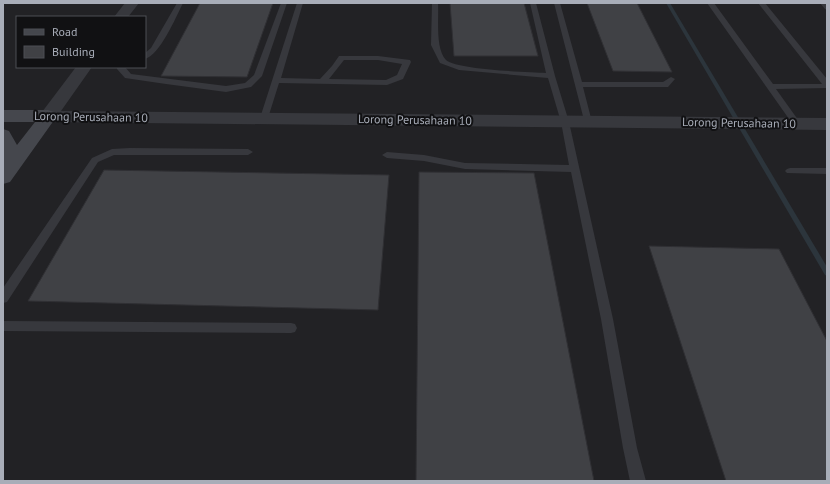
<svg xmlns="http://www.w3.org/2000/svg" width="830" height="484" viewBox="0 0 830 484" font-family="'PT Sans',sans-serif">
	<rect width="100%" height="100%" fill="#161618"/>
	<!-- built -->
	<path fill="#222225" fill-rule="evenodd" d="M 3,3 L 827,3 L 827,481 L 3,481 ZM 17,17 L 145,17 L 145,67 L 17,67 Z"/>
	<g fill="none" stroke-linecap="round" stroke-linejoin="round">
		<!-- stream -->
		<path fill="#2c353c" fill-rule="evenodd" d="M 666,3 L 670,3 L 827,267 L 827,276 L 825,275 Z"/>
	</g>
	<!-- building -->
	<path fill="#404145" stroke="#303034" d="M 200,3 L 273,3 L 247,77 L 161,76 Z
		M 450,3 L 524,3 L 538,56 L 454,56 Z
		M 587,3 L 637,3 L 672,72 L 613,71 Z
		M 104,170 L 389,175 L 378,310 L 28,301 Z
		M 419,172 L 534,173 L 594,481 L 416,481 Z
		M 649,246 L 779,249 L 827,341 L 827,481 L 726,481 Z"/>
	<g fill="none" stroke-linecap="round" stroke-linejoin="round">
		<!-- lane -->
		<path fill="#37383d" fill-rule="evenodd" d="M 177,3 L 183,3 C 176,17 160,55 145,59 L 145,53 L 151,48 Z
			M 281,3 L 287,3 L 262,76 L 251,87 L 226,92 L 166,84 L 125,78 L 117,69 L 117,67 L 125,67 L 131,74 L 226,86 L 245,83 L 254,75 Z
			M 297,3 L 303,3 L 281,78 L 320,79 L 332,66 L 339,56 L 378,56 L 410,60 L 411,62 L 403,79 L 387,85 L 279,83 L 268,118 L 267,120 L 261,120 L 260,118 ZM 344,60 L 378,60 L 402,64 L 397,75 L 386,80 L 329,79 Z
			M 432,3 L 438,3 C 439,18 435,49 446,60 C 458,70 528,72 546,73 L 530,3 L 536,3 L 555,76 L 569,122 L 613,319 L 637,448 L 646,481 L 630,481 L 623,448 L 601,319 L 571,172 L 465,169 L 424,161 L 387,158 L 382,155 L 387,152 L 424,155 L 465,163 L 569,165 L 561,122 L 548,78 L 459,70 L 440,63 L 431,45 Z
			M 554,3 L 560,3 L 582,82 L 663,82 L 671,77 L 675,79 L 668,87 L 583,87 L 592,122 L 588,125 L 585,124 Z
			M 707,3 L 714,3 L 773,84 L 822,84 L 758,3 L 765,3 L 827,79 L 827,88 L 776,89 L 801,124 L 800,126 L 794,126 Z
			M 820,3 L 827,3 L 827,10 L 825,9 Z
			M 130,148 L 248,149 L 253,152 L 248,155 L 114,155 L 98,162 L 7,302 L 3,303 L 3,288 L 92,158 L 112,149 Z
			M 790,168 L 827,168 L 827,174 L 787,173 L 785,171 L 787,169 Z
			M 3,321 L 291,323 L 295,324 L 297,328 L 295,332 L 291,333 L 3,331 Z"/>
		<!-- street -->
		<path fill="#37383d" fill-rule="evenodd" d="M 125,3 L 139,3 L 128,17 L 114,17 Z
			M 76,67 L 92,67 L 61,111 L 827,118 L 827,130 L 48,122 L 42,120 L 39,116 Z"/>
		<!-- secondary -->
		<path fill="#45474d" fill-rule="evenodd" d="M 3,110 L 48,110 L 54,112 L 57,116 L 10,182 L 3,184 L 3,129 L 9,131 L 17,145 L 35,122 L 3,122 Z"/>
	</g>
	<g text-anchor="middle" stroke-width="4" stroke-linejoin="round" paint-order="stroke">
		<!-- street labels -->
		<g font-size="12" fill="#a8adb8" stroke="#111113">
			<text transform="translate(91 117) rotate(1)" y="4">Lorong Perusahaan 10</text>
			<text transform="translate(415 120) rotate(1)" y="4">Lorong Perusahaan 10</text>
			<text transform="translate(739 123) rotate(1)" y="4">Lorong Perusahaan 10</text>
		</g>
	</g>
	<!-- border -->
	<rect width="830" height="484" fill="none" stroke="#a8adb8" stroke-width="8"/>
	<!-- legend -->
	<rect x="16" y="16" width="130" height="52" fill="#111113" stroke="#4d4f55"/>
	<rect x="24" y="29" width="20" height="6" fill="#45474d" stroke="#4d4f55"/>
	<text x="52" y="36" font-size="12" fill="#a8adb8">Road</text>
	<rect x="24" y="46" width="20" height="12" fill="#404145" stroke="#4d4f55"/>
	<text x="52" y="56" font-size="12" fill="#a8adb8">Building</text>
</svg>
